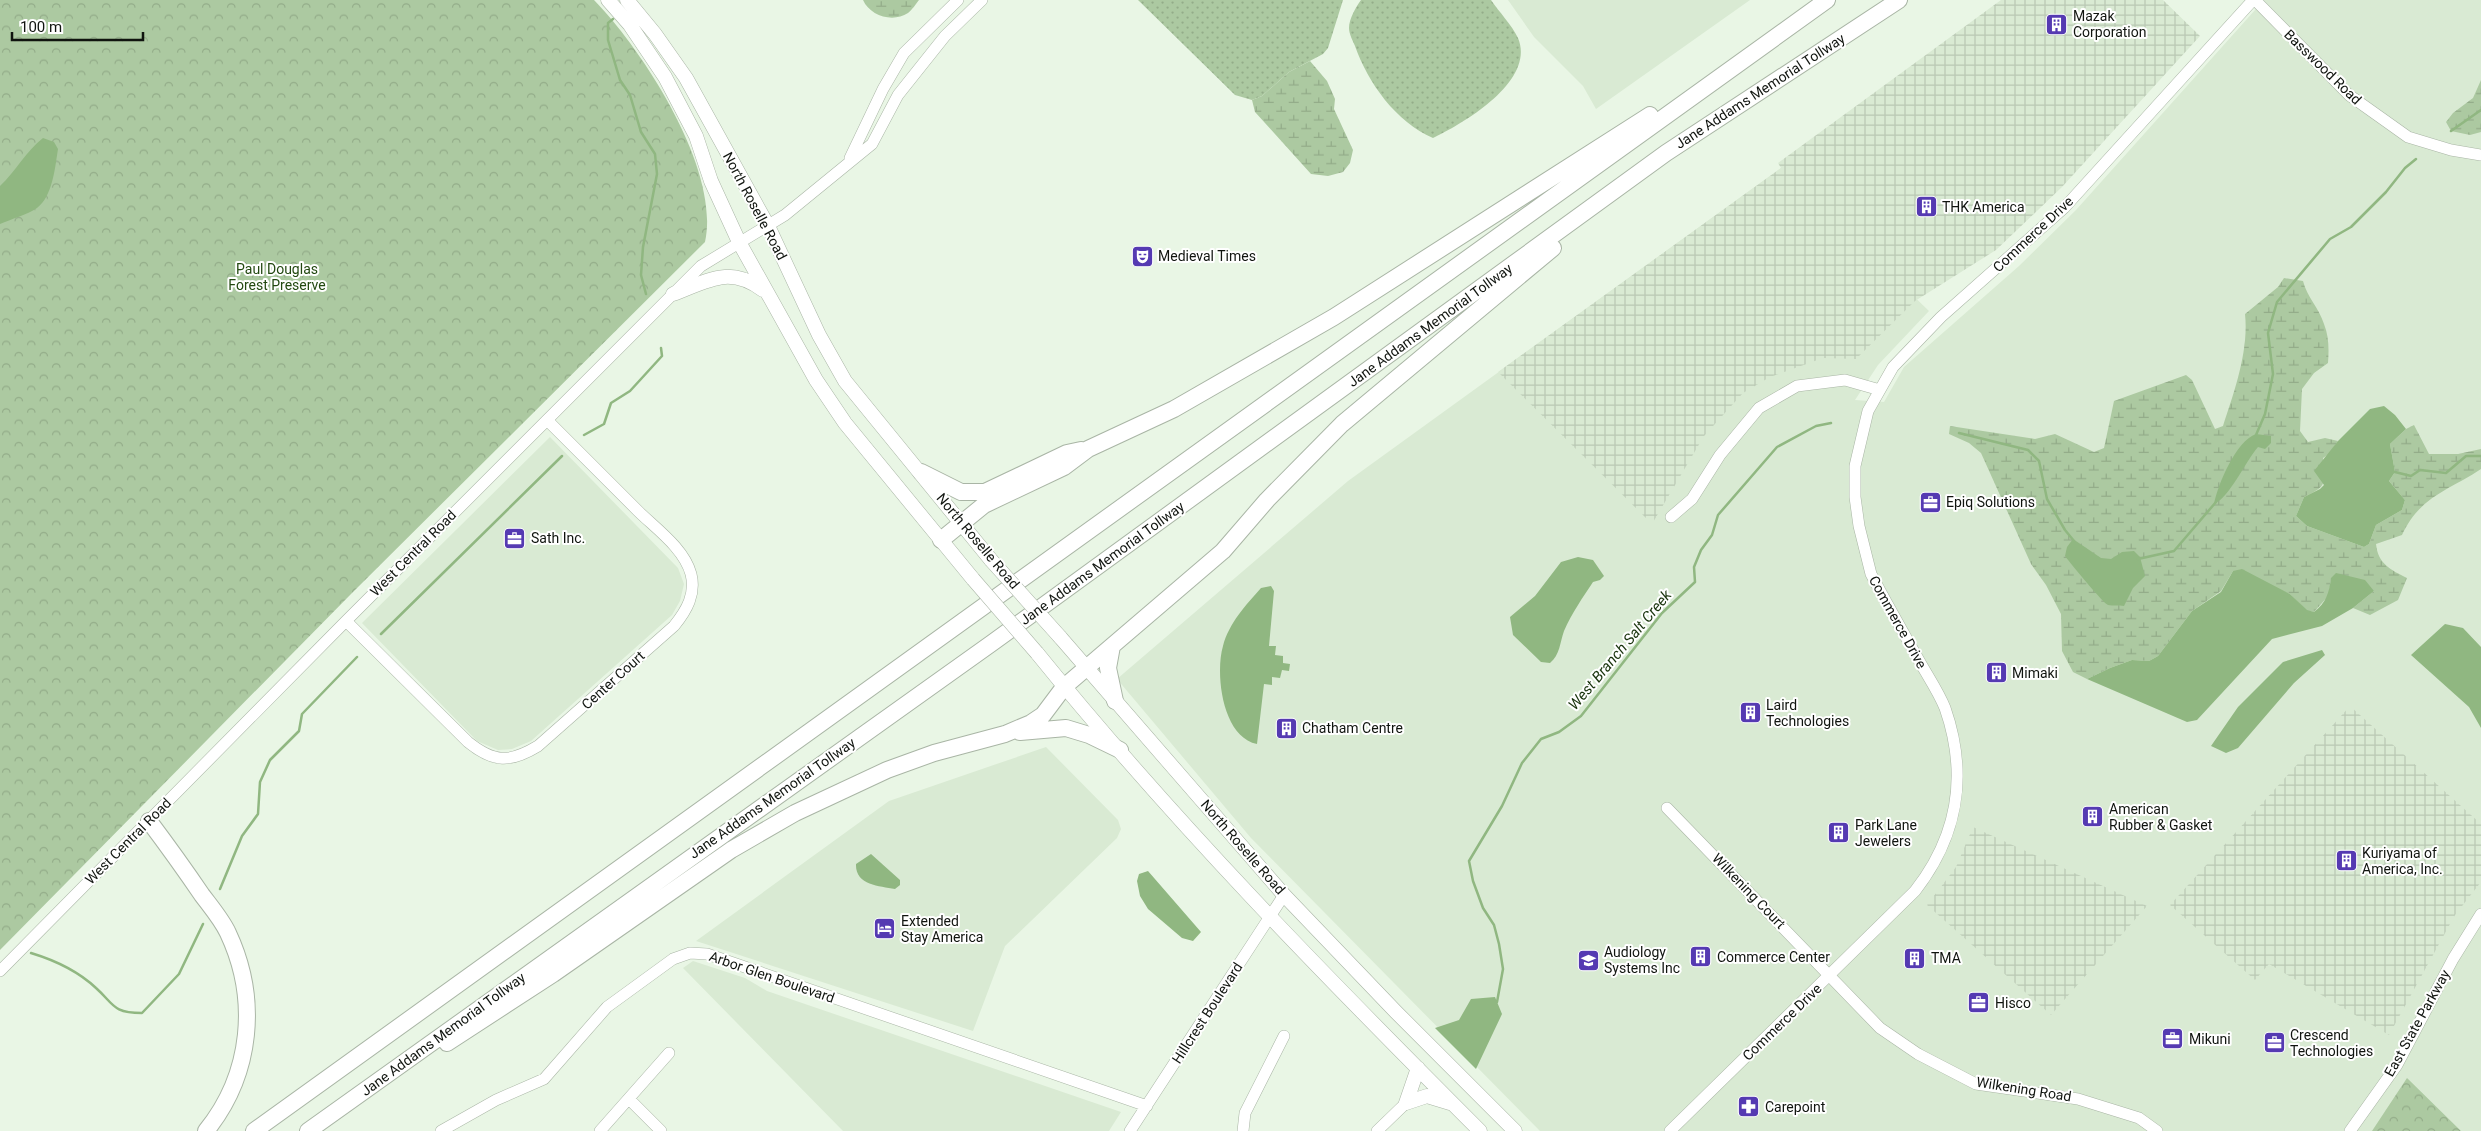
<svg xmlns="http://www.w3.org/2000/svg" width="2481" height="1131" viewBox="0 0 2481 1131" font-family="Roboto,sans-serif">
	<defs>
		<pattern id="industrial-grid" width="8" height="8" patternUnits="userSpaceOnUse" patternTransform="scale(1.25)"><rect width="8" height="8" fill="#d9ead3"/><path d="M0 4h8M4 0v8" fill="none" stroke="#b9c8b4"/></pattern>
		<pattern id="grass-dots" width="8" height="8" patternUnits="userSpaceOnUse" patternTransform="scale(1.25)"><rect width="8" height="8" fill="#acc9a1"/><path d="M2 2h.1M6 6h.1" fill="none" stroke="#93ac89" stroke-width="1.8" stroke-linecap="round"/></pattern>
		<pattern id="wetland-marsh" width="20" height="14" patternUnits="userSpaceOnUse" patternTransform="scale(1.25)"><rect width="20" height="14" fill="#acc9a1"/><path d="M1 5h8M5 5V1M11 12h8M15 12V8" fill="none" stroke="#93ac89"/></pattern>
		<pattern id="park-crowns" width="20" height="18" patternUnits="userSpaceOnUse" patternTransform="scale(1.25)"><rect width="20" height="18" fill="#acc9a1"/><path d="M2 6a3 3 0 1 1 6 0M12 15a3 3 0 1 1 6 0" fill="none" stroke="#93ac89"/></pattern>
	</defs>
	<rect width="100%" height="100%" fill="#e9f6e5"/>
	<!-- built -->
	<path fill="#d9ead3" d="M 1508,0 L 1750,0 L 1596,109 L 1583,86 L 1534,37 Z
		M 2264,0 L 2481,0 L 2481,1131 L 1540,1131 L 1251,838 L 1117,679 L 1348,481 L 1781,168 L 1929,311 L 1878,365 L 1855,400 L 1884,402 L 1904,367 L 2019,266 L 2076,210 Z
		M 550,437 L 678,568 L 684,584 L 680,601 L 672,615 L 531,741 L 512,749 L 498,750 L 477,741 L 362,623 Z
		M 1046,747 L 1118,820 L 1121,829 L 1117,838 L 1005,946 L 973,1031 L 696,941 L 889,801 Z
		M 693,961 L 745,978 L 767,991 L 1121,1112 L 1109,1131 L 843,1131 L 683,968 Z"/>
	<!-- industrial -->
	<path fill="url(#industrial-grid)" d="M 2001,0 L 2163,0 L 2200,36 L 2062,187 L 1996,250 L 1915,301 L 1856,359 L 1823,358 L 1770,377 L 1743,393 L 1704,436 L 1652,524 L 1498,372 L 1781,168 L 1778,163 Z
		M 2350,706 L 2481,824 L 2481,882 L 2455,915 L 2389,1035 L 2269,964 L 2255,980 L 2170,905 Z
		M 1973,827 L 2147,906 L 2051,1015 L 1927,905 L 1956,867 Z"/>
	<!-- grass -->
	<path fill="url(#grass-dots)" d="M 1138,0 L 1343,0 L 1328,48 L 1323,54 L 1289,72 L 1262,96 L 1252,100 L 1235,95 Z
		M 1361,0 L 1491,0 C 1499,12 1512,25 1518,38 C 1536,81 1464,123 1433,138 C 1396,122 1368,83 1355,46 C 1353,41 1349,34 1349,28 C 1349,19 1356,7 1361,0 Z"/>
	<!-- wetland -->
	<path fill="url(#wetland-marsh)" d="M 863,0 L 919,0 C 916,4 912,10 908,13 C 893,23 870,16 863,0 Z
		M 1310,61 L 1327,81 L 1335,99 L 1334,109 L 1353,150 L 1350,163 L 1343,172 L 1328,176 L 1311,174 L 1255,112 L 1252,100 L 1262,96 L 1289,72 Z
		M 2481,80 L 2481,132 L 2470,135 L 2451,131 L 2446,122 L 2453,113 L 2473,98 Z
		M 2284,278 L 2303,281 C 2307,297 2319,308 2324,324 C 2329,336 2329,350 2328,363 L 2314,373 L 2302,389 L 2300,431 L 2308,442 L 2325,438 L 2338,441 L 2329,454 L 2323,458 C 2324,484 2329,485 2304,497 L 2296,516 L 2307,526 L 2364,547 L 2369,544 L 2376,525 L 2402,510 L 2405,500 L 2389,481 L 2395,472 L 2390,444 L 2406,429 L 2414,425 L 2429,454 L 2458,454 L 2481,449 L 2481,469 C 2448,491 2420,496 2402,535 L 2376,544 C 2378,564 2391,570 2407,578 L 2398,600 L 2370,615 L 2353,608 L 2374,591 L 2331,578 L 2329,595 L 2314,612 L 2307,611 L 2290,594 L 2233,571 L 2221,591 L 2192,611 L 2158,656 L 2149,661 L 2132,660 L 2110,668 L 2087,679 L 2073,672 L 2062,651 L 2061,614 L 2046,585 L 2031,564 L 1981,453 L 1969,443 L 1949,434 L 1950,426 L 2035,439 L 2055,434 L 2094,452 L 2104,448 L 2114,401 L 2186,375 L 2192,380 L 2215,429 L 2223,426 C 2234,392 2249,351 2245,314 L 2278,287 Z"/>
	<!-- park -->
	<path fill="url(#park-crowns)" d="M 0,0 L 594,0 C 643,50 721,170 705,242 L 352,593 L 0,950 Z
		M 2407,1078 L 2461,1131 L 2372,1131 Z"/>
	<!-- water -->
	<path fill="#90b781" d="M 43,138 L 54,142 L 58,149 C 55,167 53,196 37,208 C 27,215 11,219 0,224 L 0,186 C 16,171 26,151 43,138 Z
		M 2384,406 L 2395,415 L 2406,429 L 2390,444 L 2395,472 L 2389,481 L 2405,500 L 2402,510 L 2376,525 L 2369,544 L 2364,547 L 2307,526 L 2296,516 L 2304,497 L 2320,489 L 2324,485 L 2314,471 L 2338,441 L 2370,409 Z
		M 2256,434 L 2271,436 L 2271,443 L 2265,449 L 2258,447 C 2245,462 2230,497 2214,504 C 2218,484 2236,441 2256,434 Z
		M 2073,539 L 2101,558 L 2111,559 L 2122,552 L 2134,551 L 2140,557 L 2145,576 L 2133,588 L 2124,606 C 2119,605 2113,606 2108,605 C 2104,604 2070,563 2065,556 L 2067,547 Z
		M 1578,557 L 1593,560 L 1604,576 L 1600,580 L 1593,582 C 1583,597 1572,613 1564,631 C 1560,642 1560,655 1550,663 L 1541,662 L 1513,635 L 1510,617 L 1535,596 L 1561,562 Z
		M 2242,569 L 2290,594 L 2307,610 L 2314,612 C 2326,603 2329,593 2331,578 L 2336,573 L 2365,580 L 2374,591 L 2353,608 L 2322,626 L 2272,639 L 2197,720 L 2187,722 L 2087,679 L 2110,668 L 2132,660 L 2149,661 L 2158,656 L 2192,611 L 2221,592 L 2233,571 Z
		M 1271,586 L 1274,591 L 1269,646 L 1276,646 L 1275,655 L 1283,656 L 1283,663 L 1290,664 L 1289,671 L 1282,670 L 1280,678 L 1272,677 L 1272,685 L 1264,684 L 1257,744 C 1222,737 1215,673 1223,646 C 1229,623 1246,605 1261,588 Z
		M 2445,624 L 2463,628 L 2481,647 L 2481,728 L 2469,707 L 2411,655 Z
		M 2322,650 L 2325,655 L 2294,683 L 2238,748 L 2226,753 L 2211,746 L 2238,707 L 2283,662 Z
		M 871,854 L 900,880 L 900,885 L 895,889 C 879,886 855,885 856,864 Z
		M 1148,871 L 1201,932 L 1193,941 L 1182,938 L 1148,909 L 1140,896 L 1137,881 L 1139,874 Z
		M 1495,997 L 1502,1014 L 1476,1069 L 1435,1028 L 1459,1020 L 1471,999 Z"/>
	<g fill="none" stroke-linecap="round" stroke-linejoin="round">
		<!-- stream -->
		<path stroke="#90b781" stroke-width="2.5" d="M 613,19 L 608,23 L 608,40 L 620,80 L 630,95 L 641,132 L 655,154 L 657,174 L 643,247 L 641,275 L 646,294
			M 2451,131 L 2481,110
			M 1959,433 L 2028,450 L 2039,461 L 2047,499 L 2065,530 L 2074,541
			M 584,435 L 604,424 L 611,403 L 630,391 L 662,356 L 661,348
			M 2256,435 L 2265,414 L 2273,374 L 2268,333 L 2277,302 L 2330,239 L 2351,227 L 2386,192 L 2405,168 L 2416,159
			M 2395,472 L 2411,476 L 2420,470 L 2446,473 L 2466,456 L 2481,456
			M 2138,559 L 2174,551 L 2216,502
			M 381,634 L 562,456
			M 220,889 L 242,836 L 258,814 L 260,782 L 270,760 L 299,731 L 302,714 L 357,657
			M 31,953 C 54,960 78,971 96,988 C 114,1004 112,1013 142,1013 L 179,974 L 203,924
			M 1497,1002 L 1503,969 L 1499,944 L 1494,925 L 1483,908 L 1473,881 L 1469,861 L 1502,806 L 1522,763 L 1541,739 L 1559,732 L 1581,716 L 1662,613 L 1695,582 L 1694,567 L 1701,550 L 1712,535 L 1718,515 L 1777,447 L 1816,426 L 1831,423"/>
		<defs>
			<path id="minor" d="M 2255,0 L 2349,95 L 2408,137 L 2451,150 L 2481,155
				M 850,158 L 883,89 L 904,53 L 958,0
				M 1671,517 L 1692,499 L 1720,455 L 1759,408 L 1797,386 L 1845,380 L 1880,390
				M 346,621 L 468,742 C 494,763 510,763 538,746 L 674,626 C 687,610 696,594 691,574 C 684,548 655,528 637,510 C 607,480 577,450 547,420
				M 1667,808 L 1880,1028 L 1918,1054 L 1976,1084 L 2078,1099 L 2139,1118 L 2157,1131
				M 0,971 L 346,621 L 701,266 L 785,215 L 872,144 L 898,95 L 945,36 L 982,0
				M 629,1099 L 661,1131
				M 441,1131 L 496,1100 L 544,1079 L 607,1007 L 673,959 L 690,953 L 707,954 L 1147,1106
				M 600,1131 L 669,1053
				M 1130,1131 L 1284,895
				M 1243,1131 L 1245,1113 L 1284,1036
				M 1377,1131 L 1406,1103
				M 1670,1131 L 1915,891 C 1958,836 1968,774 1945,708 C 1939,693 1929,678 1921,664 C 1904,634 1887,604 1871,574 L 1859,526 L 1855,497 L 1855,466 L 1868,411 L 1893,367 L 1941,317 L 2064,208 L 2253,0
				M 2350,1131 L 2397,1065 L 2453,959 L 2481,914"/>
			<path id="major" d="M 608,0 L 630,25 L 665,77 L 696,136 L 711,181 L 739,242 L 816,380 L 845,423 L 973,579
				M 627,0 L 655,34 L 686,78 L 768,226 L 819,335 L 845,381 L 991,560
				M 673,294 C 708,281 729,265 763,290
				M 1060,637 L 1284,895 L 1396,1012 L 1515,1131
				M 1037,653 C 1174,822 1326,977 1480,1131
				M 1406,1103 L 1427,1096 L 1450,1103
				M 1406,1103 L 1418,1068"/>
			<path id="highway" d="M 921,472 L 961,492 L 985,492 L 1067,453 L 1081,450
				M 941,540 L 984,505 L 1064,467 L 1088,449 L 1174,409 L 1334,317 L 1650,115
				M 1112,646 L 1108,668 L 1115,701
				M 1020,732 L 1066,728 L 1089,735 L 1120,750
				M 149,821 C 167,845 185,870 202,895 C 211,907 222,920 228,933 C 259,999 252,1074 206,1131
				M 447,1043 L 553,974 L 731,850 L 795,813 L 887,770 L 934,753 L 1005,734 L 1031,723 L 1043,715 L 1064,687 L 1223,551 L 1267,500 L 1342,424 L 1553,248
				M 254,1131 L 1827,0
				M 308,1131 L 992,643 L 1666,153 L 1899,0"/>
		</defs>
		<!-- minor casing -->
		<use href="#minor" stroke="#a9b5a5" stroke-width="12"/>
		<!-- major casing -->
		<use href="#major" stroke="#a9b5a5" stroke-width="15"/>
		<!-- highway casing -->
		<use href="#highway" stroke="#a9b5a5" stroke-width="18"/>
		<!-- minor -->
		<use href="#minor" stroke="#fff" stroke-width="11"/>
		<!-- major -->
		<use href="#major" stroke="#fff" stroke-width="14"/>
		<!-- highway -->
		<use href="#highway" stroke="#fff" stroke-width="16"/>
		<defs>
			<path id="major-bridge" d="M 991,560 L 1060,637
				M 973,579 L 1037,653"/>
		</defs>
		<!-- major-bridge casing -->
		<use href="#major-bridge" stroke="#a9b5a5" stroke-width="15" stroke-linecap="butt"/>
		<!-- major-bridge -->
		<use href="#major-bridge" stroke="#fff" stroke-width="14"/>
	</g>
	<!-- icons -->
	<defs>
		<symbol id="building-square" viewBox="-11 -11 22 22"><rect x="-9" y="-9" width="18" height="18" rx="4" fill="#553ab2" stroke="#fff"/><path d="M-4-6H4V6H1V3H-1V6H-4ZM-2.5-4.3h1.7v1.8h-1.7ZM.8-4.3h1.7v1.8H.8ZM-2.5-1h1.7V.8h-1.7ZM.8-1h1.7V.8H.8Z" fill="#fff"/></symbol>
		<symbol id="theatre-square" viewBox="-11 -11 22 22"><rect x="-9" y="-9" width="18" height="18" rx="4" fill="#553ab2" stroke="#fff"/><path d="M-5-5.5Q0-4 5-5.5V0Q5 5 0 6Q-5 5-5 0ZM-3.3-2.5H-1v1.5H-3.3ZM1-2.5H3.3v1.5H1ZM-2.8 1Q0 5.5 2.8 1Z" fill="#fff"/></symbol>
		<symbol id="office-square" viewBox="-11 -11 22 22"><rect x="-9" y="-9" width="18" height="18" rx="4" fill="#553ab2" stroke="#fff"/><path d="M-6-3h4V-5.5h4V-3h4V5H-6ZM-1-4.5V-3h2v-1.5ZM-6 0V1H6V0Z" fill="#fff"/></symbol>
		<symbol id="hotel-square" viewBox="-11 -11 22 22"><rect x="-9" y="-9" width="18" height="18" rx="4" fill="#553ab2" stroke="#fff"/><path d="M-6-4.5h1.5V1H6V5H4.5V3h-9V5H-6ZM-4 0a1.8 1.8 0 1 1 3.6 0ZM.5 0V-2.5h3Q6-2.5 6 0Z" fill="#fff"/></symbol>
		<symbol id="university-square" viewBox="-11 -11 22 22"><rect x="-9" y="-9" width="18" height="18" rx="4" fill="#553ab2" stroke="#fff"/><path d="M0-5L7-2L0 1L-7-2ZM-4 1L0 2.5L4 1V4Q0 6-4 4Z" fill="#fff"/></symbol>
		<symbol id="pharmacy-square" viewBox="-11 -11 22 22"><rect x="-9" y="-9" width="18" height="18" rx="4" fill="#553ab2" stroke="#fff"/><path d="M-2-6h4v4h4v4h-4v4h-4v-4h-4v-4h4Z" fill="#fff"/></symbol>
	</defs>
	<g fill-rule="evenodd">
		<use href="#building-square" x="2044" y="12" width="25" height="25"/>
		<use href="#building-square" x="1914" y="194" width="25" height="25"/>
		<use href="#theatre-square" x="1130" y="244" width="25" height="25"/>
		<use href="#office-square" x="1918" y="490" width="25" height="25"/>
		<use href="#office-square" x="502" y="526" width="25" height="25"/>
		<use href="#building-square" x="1984" y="660" width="25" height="25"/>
		<use href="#building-square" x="1738" y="700" width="25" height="25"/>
		<use href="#building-square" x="1274" y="716" width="25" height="25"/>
		<use href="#building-square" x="2080" y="804" width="25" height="25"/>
		<use href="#building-square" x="1826" y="820" width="25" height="25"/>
		<use href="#building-square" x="2334" y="848" width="25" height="25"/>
		<use href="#hotel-square" x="872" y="916" width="25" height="25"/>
		<use href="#building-square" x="1688" y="944" width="25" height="25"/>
		<use href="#building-square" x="1902" y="946" width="25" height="25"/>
		<use href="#university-square" x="1576" y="948" width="25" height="25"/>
		<use href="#office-square" x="1966" y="990" width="25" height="25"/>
		<use href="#office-square" x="2160" y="1026" width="25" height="25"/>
		<use href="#office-square" x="2262" y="1030" width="25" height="25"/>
		<use href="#pharmacy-square" x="1736" y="1094" width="25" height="25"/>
	</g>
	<g text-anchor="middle" stroke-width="4" stroke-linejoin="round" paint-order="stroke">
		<!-- poi labels -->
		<g font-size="14" fill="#10140f" stroke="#fff" text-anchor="start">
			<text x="2073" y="21">Mazak<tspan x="2073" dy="16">Corporation</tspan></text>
			<text x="1942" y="212">THK America</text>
			<text x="1158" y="261">Medieval Times</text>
			<text x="1946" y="507">Epiq Solutions</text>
			<text x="531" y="543">Sath Inc.</text>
			<text x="2012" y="678">Mimaki</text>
			<text x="1766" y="710">Laird<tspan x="1766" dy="16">Technologies</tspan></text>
			<text x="1302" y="733">Chatham Centre</text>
			<text x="2109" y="814">American<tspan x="2109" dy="16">Rubber &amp; Gasket</tspan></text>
			<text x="1855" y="830">Park Lane<tspan x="1855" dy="16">Jewelers</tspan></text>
			<text x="2362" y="858">Kuriyama of<tspan x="2362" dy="16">America, Inc.</tspan></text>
			<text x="901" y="926">Extended<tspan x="901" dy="16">Stay America</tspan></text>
			<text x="1604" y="957">Audiology<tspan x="1604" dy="16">Systems Inc</tspan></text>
			<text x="1717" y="962">Commerce Center</text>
			<text x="1931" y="963">TMA</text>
			<text x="1995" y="1008">Hisco</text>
			<text x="2290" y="1040">Crescend<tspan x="2290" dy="16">Technologies</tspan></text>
			<text x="2189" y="1044">Mikuni</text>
			<text x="1765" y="1112">Carepoint</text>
		</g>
		<!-- street labels -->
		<g font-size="14" fill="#10140f" stroke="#fff">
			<text transform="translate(2323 67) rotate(44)" y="5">Basswood Road</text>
			<text transform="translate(1760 91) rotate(-33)" y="5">Jane Addams Memorial Tollway</text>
			<text transform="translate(755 206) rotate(62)" y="5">North Roselle Road</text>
			<text transform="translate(2033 234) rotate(-43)" y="5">Commerce Drive</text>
			<text transform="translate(1430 325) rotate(-36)" y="5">Jane Addams Memorial Tollway</text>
			<text transform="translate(978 541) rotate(50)" y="5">North Roselle Road</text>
			<text transform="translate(413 553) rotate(-45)" y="5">West Central Road</text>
			<text transform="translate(1102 563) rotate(-36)" y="5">Jane Addams Memorial Tollway</text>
			<text transform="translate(1898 622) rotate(61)" y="5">Commerce Drive</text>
			<text transform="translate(613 680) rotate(-42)" y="5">Center Court</text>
			<text transform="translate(772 798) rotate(-35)" y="5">Jane Addams Memorial Tollway</text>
			<text transform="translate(128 841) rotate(-45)" y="5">West Central Road</text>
			<text transform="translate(1243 847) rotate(49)" y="5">North Roselle Road</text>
			<text transform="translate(1749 891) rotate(46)" y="5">Wilkening Court</text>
			<text transform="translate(772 977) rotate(19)" y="5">Arbor Glen Boulevard</text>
			<text transform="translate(1207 1013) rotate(-57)" y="5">Hillcrest Boulevard</text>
			<text transform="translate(1782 1022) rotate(-44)" y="5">Commerce Drive</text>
			<text transform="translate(2417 1023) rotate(-61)" y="5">East State Parkway</text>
			<text transform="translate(443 1034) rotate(-36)" y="5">Jane Addams Memorial Tollway</text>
			<text transform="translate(2024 1089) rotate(9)" y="5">Wilkening Road</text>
		</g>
		<!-- park labels -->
		<g font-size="14" fill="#224810" stroke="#fff">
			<text x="277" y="274">Paul Douglas<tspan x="277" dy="16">Forest Preserve</tspan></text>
		</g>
		<!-- water labels -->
		<g font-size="15" font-style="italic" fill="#18330c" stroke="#fff">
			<text transform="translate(1620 650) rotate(-50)" y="5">West Branch Salt Creek</text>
		</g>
	</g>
	<!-- scale -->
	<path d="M12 32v8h131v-8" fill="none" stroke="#10140f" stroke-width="2.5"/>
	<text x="20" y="32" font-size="15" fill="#10140f" stroke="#ffffff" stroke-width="4" paint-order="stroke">100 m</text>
</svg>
